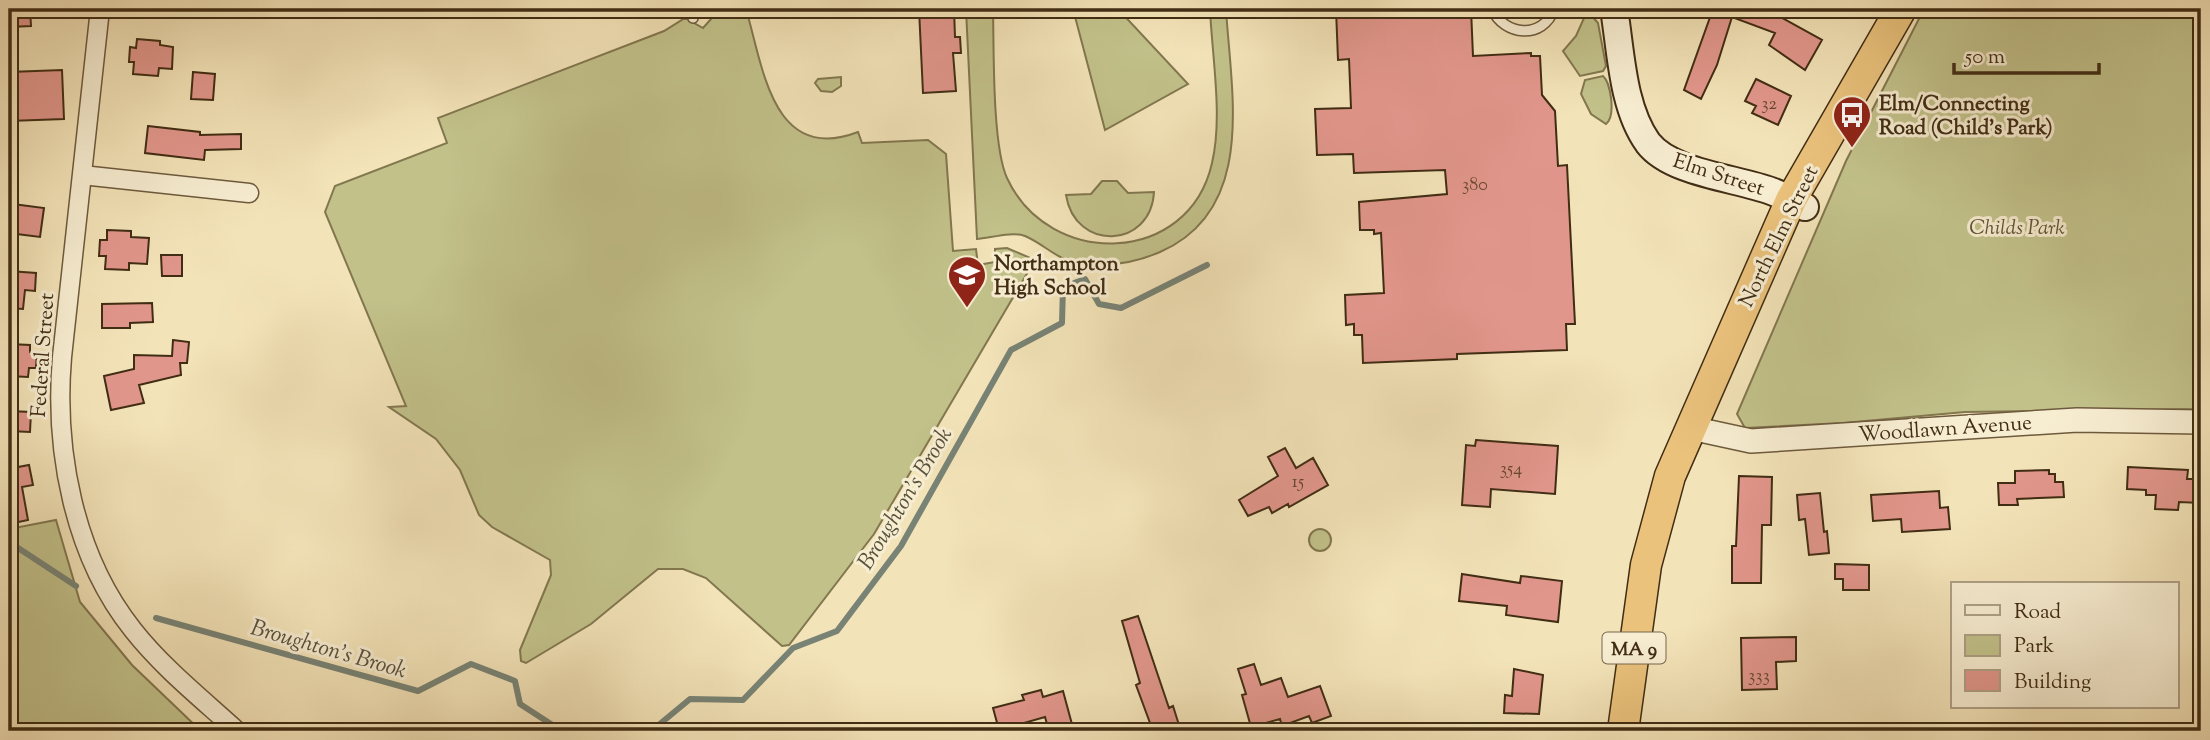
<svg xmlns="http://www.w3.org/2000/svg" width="2210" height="740" viewBox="0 0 2210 740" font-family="'Sorts Mill Goudy',serif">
	<rect width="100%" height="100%" fill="#f3e3b8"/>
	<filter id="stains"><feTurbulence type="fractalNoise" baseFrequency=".00286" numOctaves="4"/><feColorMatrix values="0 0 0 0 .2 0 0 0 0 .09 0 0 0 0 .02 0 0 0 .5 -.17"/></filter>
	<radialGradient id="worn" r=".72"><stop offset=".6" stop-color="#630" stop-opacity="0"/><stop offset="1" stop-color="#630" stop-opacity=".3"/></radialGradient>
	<!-- green -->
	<path fill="#c2c18a" stroke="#82774f" stroke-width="2" d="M 720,9 L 746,9 C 763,66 772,165 858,132 L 862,143 L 928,140 L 946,154 L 953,251 L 976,249 L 978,265 L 995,262 L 995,249 L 1007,248 L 1035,260 L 874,534 L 789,645 L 782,646 L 706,578 L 683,569 L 658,569 L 591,624 L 526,663 L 521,661 L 520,650 L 551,575 L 550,560 L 492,527 L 479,515 L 460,470 L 436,439 L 389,407 L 406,406 L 325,212 L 335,186 L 447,143 L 438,118 L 664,31 L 685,18 L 703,28 Z
		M 966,9 L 993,9 C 994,48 992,145 1007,178 C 1049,269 1189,266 1212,163 C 1223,117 1212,56 1210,9 L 1226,9 C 1231,93 1257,210 1160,252 C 1135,263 1109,267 1082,264 C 1056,260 1046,245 1025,236 C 1013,231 990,238 977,239 Z
		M 1073,9 L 1118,9 L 1188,84 L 1105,130 Z
		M 1924,9 L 2201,9 L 2201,409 L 1965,412 L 1843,423 L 1745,428 L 1737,414 L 1846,161 Z
		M 1591,15 L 1598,23 L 1606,66 L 1603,71 L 1580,76 L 1563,51 L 1576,36 L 1584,18 Z
		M 1603,76 C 1611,83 1616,116 1606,124 L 1591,114 L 1581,94 L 1585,80 Z
		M 841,77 L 841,86 L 832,92 L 821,91 L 815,83 L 818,79 Z
		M 1102,181 L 1117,181 L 1128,193 L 1154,192 C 1151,249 1075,252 1066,195 L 1091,194 Z
		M 56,520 L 80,602 L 132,665 L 201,731 L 9,731 L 9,529 Z
		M1309 540a11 11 0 1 1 22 0a11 11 0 1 1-22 0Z"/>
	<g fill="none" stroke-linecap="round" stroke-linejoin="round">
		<!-- stream -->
		<path stroke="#788375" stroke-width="6" d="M 9,542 L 76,586
			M 156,618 L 418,691 L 471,664 L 515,681 L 520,704 L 554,726 L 655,728 L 690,699 L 743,700 L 793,648 L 837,631 L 901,546 L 1011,350 L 1062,323 L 1063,287 L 1085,279 L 1099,304 L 1121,308 L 1207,265"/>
	</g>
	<!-- building -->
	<path fill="#e1968b" stroke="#412d14" stroke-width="2" d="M 9,9 L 30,9 L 31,26 L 9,27 Z
		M 919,9 L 954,9 L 955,37 L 960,37 L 961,53 L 953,53 L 956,91 L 923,93 Z
		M 1336,9 L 1471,9 L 1473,56 L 1531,53 L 1531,56 L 1540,56 L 1542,95 L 1555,111 L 1558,166 L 1567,165 L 1575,324 L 1566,324 L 1567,350 L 1457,354 L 1457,359 L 1363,363 L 1362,335 L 1354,335 L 1354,324 L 1346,325 L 1345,295 L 1384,293 L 1381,233 L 1374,234 L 1374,230 L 1360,230 L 1359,202 L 1447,194 L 1445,170 L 1354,173 L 1353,154 L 1317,155 L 1315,109 L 1351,108 L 1349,59 L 1338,60 Z
		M 1713,9 L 1780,9 L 1777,15 L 1822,40 L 1805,70 L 1769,45 L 1775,33 L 1732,17 L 1717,65 L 1701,99 L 1684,90 Z
		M 137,39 L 160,41 L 160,45 L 173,47 L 172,69 L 159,68 L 158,76 L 133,74 L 134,62 L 129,62 L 130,47 L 136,48 Z
		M 62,70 L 64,119 L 9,121 L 9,72 Z
		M 193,72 L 215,74 L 213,100 L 191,99 Z
		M 1756,79 L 1791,96 L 1778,125 L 1752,113 L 1756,106 L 1745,101 Z
		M 148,126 L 200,132 L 200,135 L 241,134 L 241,149 L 205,150 L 204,160 L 145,153 Z
		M 13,204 L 44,208 L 40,237 L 9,233 L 9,216 L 12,216 Z
		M 107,230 L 131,231 L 131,237 L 149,238 L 147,264 L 129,263 L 129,270 L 105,269 L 106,256 L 99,256 L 100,240 L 107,240 Z
		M 161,255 L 182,255 L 182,276 L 162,276 Z
		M 9,271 L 36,273 L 35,291 L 25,290 L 23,309 L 9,308 Z
		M 152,303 L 153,322 L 130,323 L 130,328 L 102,328 L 102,304 Z
		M 173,340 L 189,342 L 187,363 L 180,363 L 181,375 L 139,385 L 144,403 L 111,410 L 104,376 L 134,369 L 134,355 L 172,356 Z
		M 9,344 L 30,345 L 30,352 L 37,353 L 36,368 L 29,368 L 28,377 L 9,376 Z
		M 9,411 L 31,412 L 30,432 L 9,431 Z
		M 1476,440 L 1558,446 L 1555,494 L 1491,489 L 1490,507 L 1462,505 L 1466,445 L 1475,446 Z
		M 1285,448 L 1296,468 L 1313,458 L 1328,485 L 1289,507 L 1288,504 L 1272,513 L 1269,507 L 1248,516 L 1239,500 L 1278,476 L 1268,457 Z
		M 17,459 L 18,467 L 29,465 L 33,485 L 22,487 L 28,520 L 9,524 L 9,460 Z
		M 2128,467 L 2188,470 L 2187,479 L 2201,479 L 2201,503 L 2179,502 L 2178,510 L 2155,509 L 2156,495 L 2146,495 L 2146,490 L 2127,489 Z
		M 2049,470 L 2049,474 L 2055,474 L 2055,482 L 2063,482 L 2064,497 L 2017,499 L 2018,505 L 1999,505 L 1998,483 L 2015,483 L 2015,471 Z
		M 1739,476 L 1772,477 L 1771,525 L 1762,525 L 1761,583 L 1732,583 L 1732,546 L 1736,546 Z
		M 1939,491 L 1940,508 L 1948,507 L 1950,529 L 1902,532 L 1901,519 L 1873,521 L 1871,495 Z
		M 1820,493 L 1824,532 L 1827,531 L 1829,553 L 1809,555 L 1805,519 L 1799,520 L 1797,495 Z
		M 1835,564 L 1869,565 L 1869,590 L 1843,590 L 1843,579 L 1835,579 Z
		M 1462,574 L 1520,583 L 1521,576 L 1562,581 L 1558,622 L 1506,615 L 1507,606 L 1459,601 Z
		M 1138,616 L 1169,708 L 1173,706 L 1179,725 L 1161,731 L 1153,731 L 1136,685 L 1140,683 L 1122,621 Z
		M 1796,637 L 1796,661 L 1776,662 L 1777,689 L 1742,690 L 1741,638 Z
		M 1254,664 L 1261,685 L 1281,678 L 1288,697 L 1320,686 L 1331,716 L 1312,723 L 1309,716 L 1282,726 L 1280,719 L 1251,727 L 1242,695 L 1246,694 L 1238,669 Z
		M 1514,669 L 1543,675 L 1539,714 L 1504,713 L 1505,695 L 1512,696 Z
		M 1041,690 L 1043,697 L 1063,691 L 1073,728 L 1049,731 L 1045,717 L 999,730 L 993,708 L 1024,700 L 1022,695 Z"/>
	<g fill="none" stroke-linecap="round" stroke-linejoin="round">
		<defs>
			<path id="service" d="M 690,9 L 693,18
				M 1492,9 C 1504,36 1543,40 1554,9"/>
			<path id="minor" d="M 100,9 L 62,357 C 54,451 74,556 133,630 C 163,668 202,699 237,731
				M 82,175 L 249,193"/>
			<path id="tertiary" d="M 1691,428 L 1751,441 L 2077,420 L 2201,422"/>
			<path id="secondary" d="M 1614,9 C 1621,51 1622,107 1648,143 C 1671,173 1736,178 1771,191 C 1782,195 1794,201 1805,207"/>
			<path id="trunk" d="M 1623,731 L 1646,565 L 1670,476 L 1791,200 L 1901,9"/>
		</defs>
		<!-- service casing -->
		<use href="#service" stroke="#6e5a3d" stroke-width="12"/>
		<!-- minor casing -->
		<use href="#minor" stroke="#6e5a3d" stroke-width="21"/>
		<!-- tertiary casing -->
		<use href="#tertiary" stroke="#6e5a3d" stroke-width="26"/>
		<!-- secondary casing -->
		<use href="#secondary" stroke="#412d14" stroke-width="30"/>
		<!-- trunk casing -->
		<use href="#trunk" stroke="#412d14" stroke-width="33"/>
		<!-- service -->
		<use href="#service" stroke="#f7edd1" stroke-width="9"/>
		<!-- minor -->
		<use href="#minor" stroke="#f7edd1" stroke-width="18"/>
		<!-- tertiary -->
		<use href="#tertiary" stroke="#f7edd1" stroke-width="23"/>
		<!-- secondary -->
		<use href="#secondary" stroke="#f7edd1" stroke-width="26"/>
		<!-- trunk -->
		<use href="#trunk" stroke="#eac27c" stroke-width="30"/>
	</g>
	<!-- icons -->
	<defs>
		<symbol id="bus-pin" viewBox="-11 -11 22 30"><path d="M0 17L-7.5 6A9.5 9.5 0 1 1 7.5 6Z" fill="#8f2418" stroke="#f7edd1"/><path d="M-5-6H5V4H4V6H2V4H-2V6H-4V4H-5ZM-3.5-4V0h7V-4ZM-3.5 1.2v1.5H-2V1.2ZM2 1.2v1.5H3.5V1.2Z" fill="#fff"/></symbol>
		<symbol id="school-pin" viewBox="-11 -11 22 30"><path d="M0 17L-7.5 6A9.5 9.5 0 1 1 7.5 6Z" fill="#8f2418" stroke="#f7edd1"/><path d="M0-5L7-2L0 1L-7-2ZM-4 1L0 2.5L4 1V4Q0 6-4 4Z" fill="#fff"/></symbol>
	</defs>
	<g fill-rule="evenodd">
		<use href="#bus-pin" x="1830" y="93" width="44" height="60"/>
		<use href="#school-pin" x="945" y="253" width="44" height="60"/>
	</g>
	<g text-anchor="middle" stroke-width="6" stroke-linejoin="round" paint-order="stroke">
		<!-- number labels -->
		<g font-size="18" fill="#694732">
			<text x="1769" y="109">32</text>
			<text x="1475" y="190">380</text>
			<text x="1511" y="474">354</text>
			<text x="1298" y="487">15</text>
			<text x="1759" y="681">333</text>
		</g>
		<!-- shield labels -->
		<rect fill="#f7edd1" stroke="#78674d" stroke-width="2" x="1602.5" y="632.5" width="63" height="31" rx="5"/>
		<g font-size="19" font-weight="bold" fill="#412d14">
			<text x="1634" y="655">MA 9</text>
		</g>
		<!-- poi labels -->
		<g font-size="21" font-weight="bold" fill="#412d14" stroke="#f7edd1" text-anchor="start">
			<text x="1879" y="110">Elm/Connecting<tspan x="1879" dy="24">Road (Child's Park)</tspan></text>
			<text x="994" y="270">Northampton<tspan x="994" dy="24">High School</tspan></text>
		</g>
		<!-- street labels -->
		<g font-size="21" fill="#412d14" stroke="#f7edd1">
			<text transform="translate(1719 174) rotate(18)" y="7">Elm Street</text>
			<text transform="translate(1778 236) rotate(-64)" y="7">North Elm Street</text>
			<text transform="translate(42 355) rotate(-86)" y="7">Federal Street</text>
			<text transform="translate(1945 428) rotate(-4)" y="7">Woodlawn Avenue</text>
		</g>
		<!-- park labels -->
		<g font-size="21" font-style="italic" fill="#615232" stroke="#f7edd1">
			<text x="2017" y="234">Childs Park</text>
		</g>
		<!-- water labels -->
		<g font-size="23" font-style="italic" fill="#58513c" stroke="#f7edd1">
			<text transform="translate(904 498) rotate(-59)" y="8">Broughton's Brook</text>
			<text transform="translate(329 648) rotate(16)" y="8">Broughton's Brook</text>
		</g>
	</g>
	<!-- margin -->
	<rect width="2210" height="740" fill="none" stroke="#f3e3b8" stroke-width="35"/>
	<rect x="10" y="10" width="2189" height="719" fill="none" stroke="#412d14" stroke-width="3.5"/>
	<rect x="18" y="18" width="2175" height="705" fill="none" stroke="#412d14" stroke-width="2"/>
	<!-- legend -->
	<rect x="1951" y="582" width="228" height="126" fill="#f7edd1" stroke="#aea085" stroke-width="2"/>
	<rect x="1965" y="605" width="35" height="10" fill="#f7edd1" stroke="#aea085" stroke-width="2"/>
	<text x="2014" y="618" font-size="21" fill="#412d14">Road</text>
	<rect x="1965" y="635" width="35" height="21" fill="#c2c18a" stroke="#aea085" stroke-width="2"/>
	<text x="2014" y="652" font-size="21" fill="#412d14">Park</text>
	<rect x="1965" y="670" width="35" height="21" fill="#e1968b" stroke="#aea085" stroke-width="2"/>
	<text x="2014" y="688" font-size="21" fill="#412d14">Building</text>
	<!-- scale -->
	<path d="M1954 63v10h145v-10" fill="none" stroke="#412d14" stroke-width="3.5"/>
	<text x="1965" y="63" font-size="21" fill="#412d14" stroke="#f7edd1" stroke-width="5" paint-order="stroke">50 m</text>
	<rect width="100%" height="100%" filter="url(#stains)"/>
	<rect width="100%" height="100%" fill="url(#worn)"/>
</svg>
